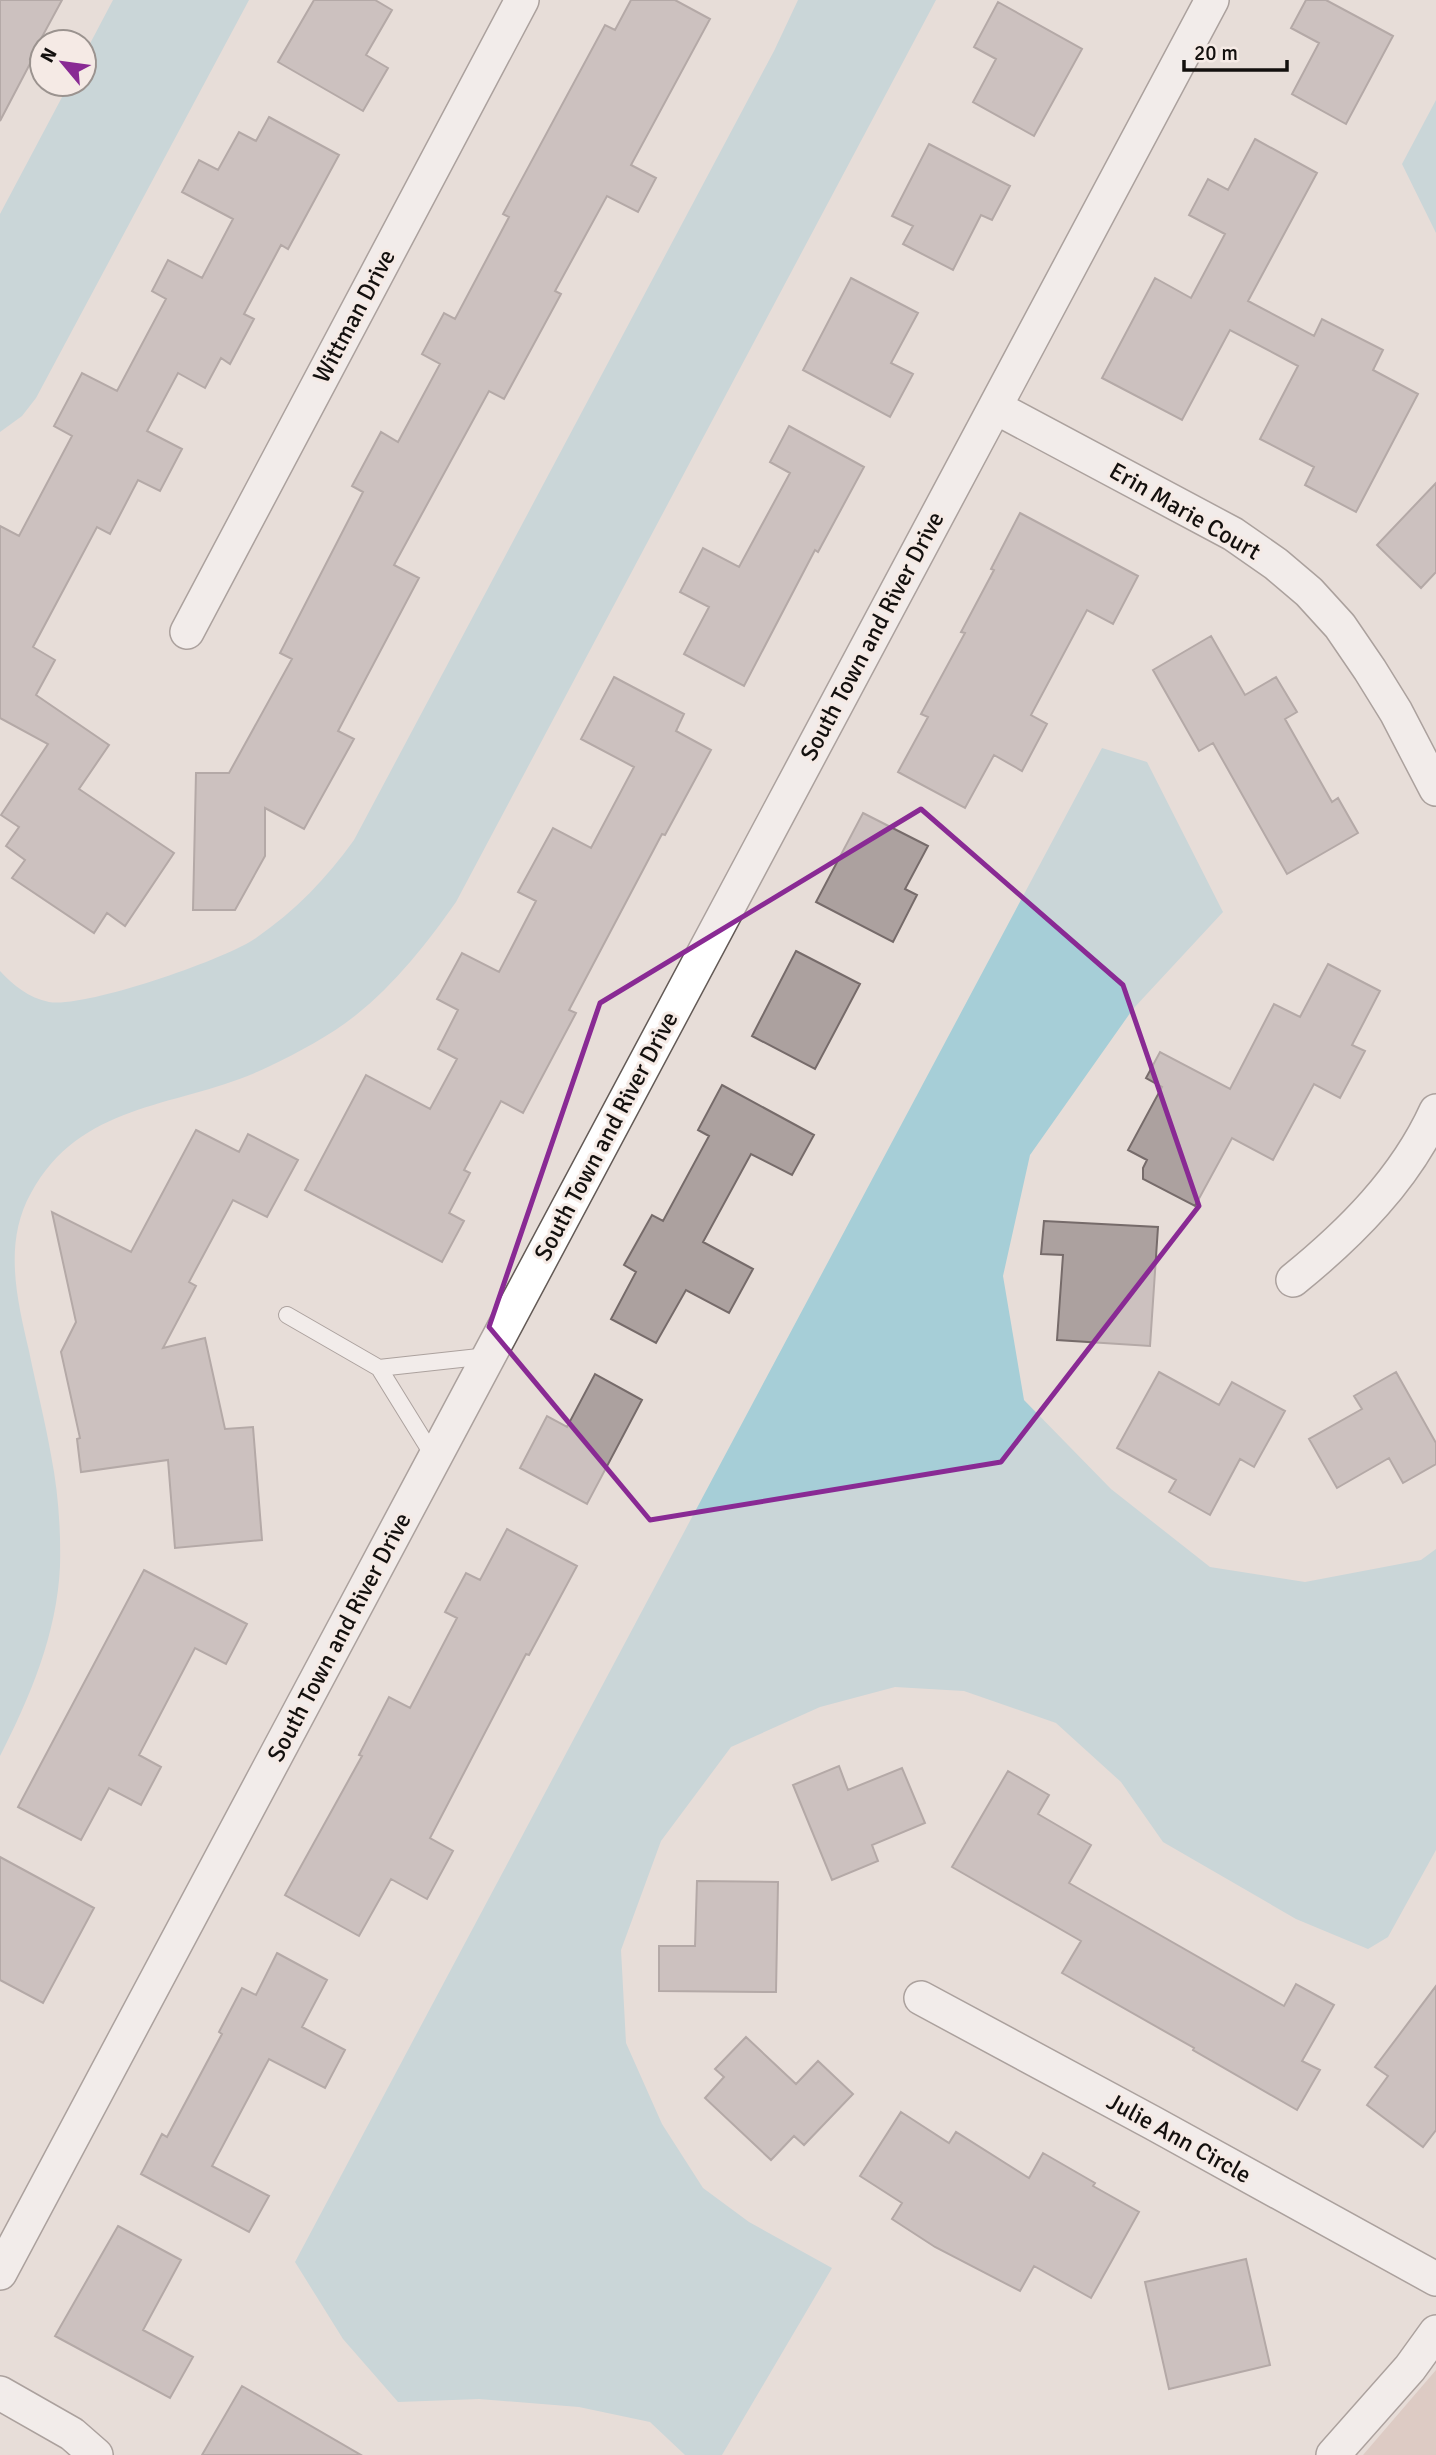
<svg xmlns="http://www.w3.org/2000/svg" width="1436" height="2455" viewBox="0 0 1436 2455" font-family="Signika,sans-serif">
	<rect width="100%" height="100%" fill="#e7ddd8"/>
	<!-- green -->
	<path fill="#d0b6aa" d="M 1436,2370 L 1436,2455 L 1363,2455 Z"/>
	<!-- water -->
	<path fill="#a6ced7" d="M 113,0 L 249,0 L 36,398 L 22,416 L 0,432 L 0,214 L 69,84 L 84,84 L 84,55 Z
		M 798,0 L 936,0 L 456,902 C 428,942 395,984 356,1015 C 331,1035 299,1052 270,1066 C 183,1109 83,1098 31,1193 C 3,1243 17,1299 29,1351 C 36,1386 45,1420 51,1455 C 58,1490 61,1530 60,1566 C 57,1634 30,1697 0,1756 L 0,971 C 13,985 29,998 49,1002 C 86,1008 224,960 256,938 C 295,911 327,878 354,840 L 774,51 Z
		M 1436,100 L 1436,233 L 1402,164 Z
		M 1102,748 L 1147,762 L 1223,912 L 1133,1009 L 1030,1155 L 1003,1276 L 1024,1400 L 1111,1489 L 1210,1567 L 1305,1582 L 1421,1560 L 1436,1549 L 1436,1850 L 1388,1937 L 1368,1949 L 1296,1919 L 1163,1842 L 1121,1782 L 1056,1723 L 964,1691 L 895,1687 L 820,1707 L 731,1747 L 661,1841 L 621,1950 L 626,2043 L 662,2124 L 703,2188 L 749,2222 L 832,2268 L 722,2455 L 685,2455 L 650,2422 L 579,2407 L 479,2399 L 398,2402 L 343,2339 L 295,2262 Z"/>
	<!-- building -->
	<path fill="#aca19f" stroke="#766b6a" stroke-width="2" d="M 0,0 L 62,0 L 30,59 L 32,60 L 0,121 Z
		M 314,0 L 375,0 L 392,10 L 366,55 L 388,68 L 363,111 L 278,62 Z
		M 631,0 L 675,0 L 710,19 L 631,165 L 656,178 L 638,212 L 607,196 L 555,291 L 561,294 L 504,399 L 489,391 L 394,565 L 419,578 L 338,731 L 354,739 L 304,829 L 265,808 L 265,856 L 235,910 L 193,910 L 196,773 L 229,773 L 292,659 L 280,653 L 363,492 L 352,486 L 381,432 L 398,442 L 440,364 L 422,354 L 444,313 L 455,319 L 509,217 L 503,214 L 605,25 L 615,30 Z
		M 1306,0 L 1326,0 L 1393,36 L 1346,124 L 1292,94 L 1319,43 L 1291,28 Z
		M 998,2 L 1082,49 L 1034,136 L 973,102 L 996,59 L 974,47 Z
		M 269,117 L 339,155 L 288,249 L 281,245 L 244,314 L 254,319 L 230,364 L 221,358 L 205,388 L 178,373 L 147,431 L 182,449 L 160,491 L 138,480 L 110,534 L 97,527 L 33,647 L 55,660 L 36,695 L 109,745 L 79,789 L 174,853 L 125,926 L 107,913 L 94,933 L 12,878 L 25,860 L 6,846 L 19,827 L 1,815 L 48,744 L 0,718 L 0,526 L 19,536 L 72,436 L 54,426 L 82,373 L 117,391 L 166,299 L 152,291 L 168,260 L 202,278 L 233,219 L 182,192 L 199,160 L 218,170 L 239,132 L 256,141 Z
		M 1255,139 L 1317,173 L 1248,301 L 1314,336 L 1322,319 L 1383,350 L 1373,370 L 1418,394 L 1356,512 L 1305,485 L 1314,467 L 1260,439 L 1298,366 L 1230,330 L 1182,420 L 1102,378 L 1155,278 L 1191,298 L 1225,234 L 1189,215 L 1208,179 L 1228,190 Z
		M 929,144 L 1010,186 L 992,220 L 981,215 L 953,270 L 903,244 L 913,226 L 892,216 Z
		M 851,278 L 918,313 L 891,363 L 913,374 L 890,417 L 803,370 Z
		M 789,426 L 864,467 L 818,552 L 815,550 L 744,686 L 684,654 L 709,607 L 680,592 L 703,548 L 739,567 L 790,473 L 770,462 Z
		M 1436,483 L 1436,572 L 1421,588 L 1377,545 Z
		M 1020,513 L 1138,576 L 1113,624 L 1087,610 L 1031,715 L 1047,724 L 1022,771 L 994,755 L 965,808 L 898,772 L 928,717 L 921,714 L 965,633 L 961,632 L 994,570 L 991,569 Z
		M 1211,636 L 1245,695 L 1276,677 L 1297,712 L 1285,719 L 1332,802 L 1338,798 L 1358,833 L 1287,874 L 1213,743 L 1199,751 L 1153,670 Z
		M 614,677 L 684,714 L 676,731 L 711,750 L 665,835 L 662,834 L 569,1010 L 576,1013 L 523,1113 L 501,1101 L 464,1170 L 470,1173 L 449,1213 L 464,1221 L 442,1262 L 305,1190 L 366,1075 L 430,1109 L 457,1059 L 438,1049 L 458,1010 L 437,999 L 462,953 L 499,972 L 536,901 L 518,892 L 553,828 L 591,848 L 634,767 L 581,739 Z
		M 863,813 L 928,846 L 905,889 L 917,895 L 893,942 L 816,902 Z
		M 796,951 L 860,984 L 815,1069 L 752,1036 Z
		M 1328,964 L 1380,991 L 1352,1045 L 1365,1051 L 1340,1098 L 1314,1084 L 1273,1160 L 1232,1138 L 1195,1206 L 1143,1179 L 1143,1168 L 1147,1160 L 1128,1150 L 1162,1087 L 1146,1078 L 1160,1052 L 1230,1089 L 1274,1004 L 1300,1017 Z
		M 722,1085 L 814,1135 L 792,1175 L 751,1154 L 703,1242 L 753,1269 L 729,1313 L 686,1290 L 656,1343 L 611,1319 L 636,1272 L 624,1265 L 652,1215 L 663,1221 L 709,1136 L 698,1130 Z
		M 196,1130 L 239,1152 L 248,1134 L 298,1160 L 267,1217 L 233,1200 L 189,1282 L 196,1286 L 163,1348 L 205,1338 L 225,1429 L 253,1427 L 262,1540 L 175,1548 L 168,1460 L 81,1472 L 77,1439 L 80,1438 L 61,1352 L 76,1322 L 52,1212 L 131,1252 Z
		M 1044,1221 L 1158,1227 L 1150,1346 L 1057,1340 L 1063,1255 L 1041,1254 Z
		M 1159,1372 L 1219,1405 L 1232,1382 L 1285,1411 L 1254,1467 L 1240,1459 L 1210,1515 L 1169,1492 L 1176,1480 L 1117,1448 Z
		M 1396,1372 L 1436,1443 L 1436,1464 L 1403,1483 L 1389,1458 L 1337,1488 L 1309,1439 L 1362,1409 L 1354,1396 Z
		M 595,1374 L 642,1400 L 587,1504 L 520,1468 L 547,1416 L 567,1427 Z
		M 507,1529 L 577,1566 L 529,1655 L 526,1654 L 430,1838 L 453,1851 L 427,1899 L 391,1879 L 359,1936 L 285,1895 L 362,1756 L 359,1755 L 389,1697 L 410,1708 L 457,1618 L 445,1612 L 466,1573 L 480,1580 Z
		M 144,1570 L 247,1624 L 226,1664 L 195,1648 L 139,1755 L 161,1767 L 141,1805 L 109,1788 L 81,1840 L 18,1807 Z
		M 839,1766 L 848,1790 L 902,1768 L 925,1823 L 872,1845 L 878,1861 L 832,1880 L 793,1785 Z
		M 1008,1771 L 1049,1795 L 1038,1814 L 1091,1845 L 1069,1883 L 1284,2006 L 1296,1984 L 1334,2005 L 1302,2061 L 1320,2070 L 1297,2110 L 1193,2050 L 1194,2048 L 1062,1973 L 1081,1941 L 952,1867 Z
		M 0,1857 L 94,1908 L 43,2003 L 0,1980 Z
		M 697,1881 L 778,1882 L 776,1992 L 659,1991 L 659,1946 L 695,1946 Z
		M 277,1953 L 327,1980 L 302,2027 L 345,2050 L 325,2088 L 269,2059 L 212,2166 L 269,2196 L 249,2232 L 141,2174 L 162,2134 L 167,2137 L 222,2034 L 219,2032 L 242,1988 L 256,1995 Z
		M 1436,1986 L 1436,2130 L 1423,2147 L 1367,2105 L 1388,2076 L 1375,2067 Z
		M 746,2037 L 796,2084 L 818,2061 L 853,2094 L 804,2145 L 794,2136 L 771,2160 L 705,2098 L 724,2077 L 715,2069 Z
		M 901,2112 L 949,2143 L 956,2132 L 1029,2178 L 1043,2153 L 1095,2183 L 1093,2186 L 1139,2212 L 1091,2298 L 1034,2266 L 1020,2291 L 935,2247 L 892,2219 L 902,2203 L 860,2176 Z
		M 118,2226 L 181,2260 L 143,2330 L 193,2357 L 170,2398 L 55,2336 Z
		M 1246,2259 L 1270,2365 L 1169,2389 L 1145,2282 Z
		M 242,2386 L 361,2455 L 202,2455 Z"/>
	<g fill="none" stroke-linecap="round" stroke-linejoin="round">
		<defs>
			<path id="service" d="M 287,1315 L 379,1368 L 434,1457
				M 379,1368 L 488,1356"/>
			<path id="minor" d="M 995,407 L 1233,534 L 1276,564 L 1309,592 L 1340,626 L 1370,670 L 1396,712 L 1436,789
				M 187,632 L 522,0
				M 1293,1280 C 1351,1233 1405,1179 1436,1111
				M 921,1998 L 1153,2123 L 1436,2279
				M 0,2273 L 1212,0
				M 0,2393 L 72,2434 L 96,2455
				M 1333,2455 L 1410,2368 L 1436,2332"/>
		</defs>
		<!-- service casing -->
		<use href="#service" stroke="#635a56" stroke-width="18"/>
		<!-- minor casing -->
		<use href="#minor" stroke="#635a56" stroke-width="36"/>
		<!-- service -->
		<use href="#service" stroke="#fff" stroke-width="16"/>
		<!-- minor -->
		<use href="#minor" stroke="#fff" stroke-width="33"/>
	</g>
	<!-- marked area -->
	<path d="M0 0H1436V2455H0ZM 921,809 L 1123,985 L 1199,1206 L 1001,1462 L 650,1520 L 489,1327 L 600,1003 Z" fill="#e7ddd8" fill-opacity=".55" fill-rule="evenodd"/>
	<path fill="none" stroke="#892a94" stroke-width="5" stroke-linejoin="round" d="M 921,809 L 1123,985 L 1199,1206 L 1001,1462 L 650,1520 L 489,1327 L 600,1003 Z"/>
	<g text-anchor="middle" stroke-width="6" stroke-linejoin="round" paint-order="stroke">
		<!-- street labels -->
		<g font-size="24" fill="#13100e" stroke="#f5eae5">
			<text transform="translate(354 316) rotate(-62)" y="8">Wittman Drive</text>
			<text transform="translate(1185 511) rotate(30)" y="8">Erin Marie Court</text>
			<text transform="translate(872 636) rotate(-62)" y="8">South Town and River Drive</text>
			<text transform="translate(606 1136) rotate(-62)" y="8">South Town and River Drive</text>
			<text transform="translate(339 1637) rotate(-62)" y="8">South Town and River Drive</text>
			<text transform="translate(1179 2138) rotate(29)" y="8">Julie Ann Circle</text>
		</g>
	</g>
	<!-- north arrow -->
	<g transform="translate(63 63) rotate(299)"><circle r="33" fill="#f5eae5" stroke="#9b938f" stroke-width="2"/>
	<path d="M0-5L12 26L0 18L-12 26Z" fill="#892a94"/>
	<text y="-10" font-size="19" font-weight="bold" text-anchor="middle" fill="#13100e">N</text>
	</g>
	<!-- scale -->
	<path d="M1184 60v10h103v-10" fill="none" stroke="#13100e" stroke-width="3.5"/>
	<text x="1194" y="60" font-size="21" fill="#13100e" stroke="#f5eae5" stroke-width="5" paint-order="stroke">20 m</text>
</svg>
